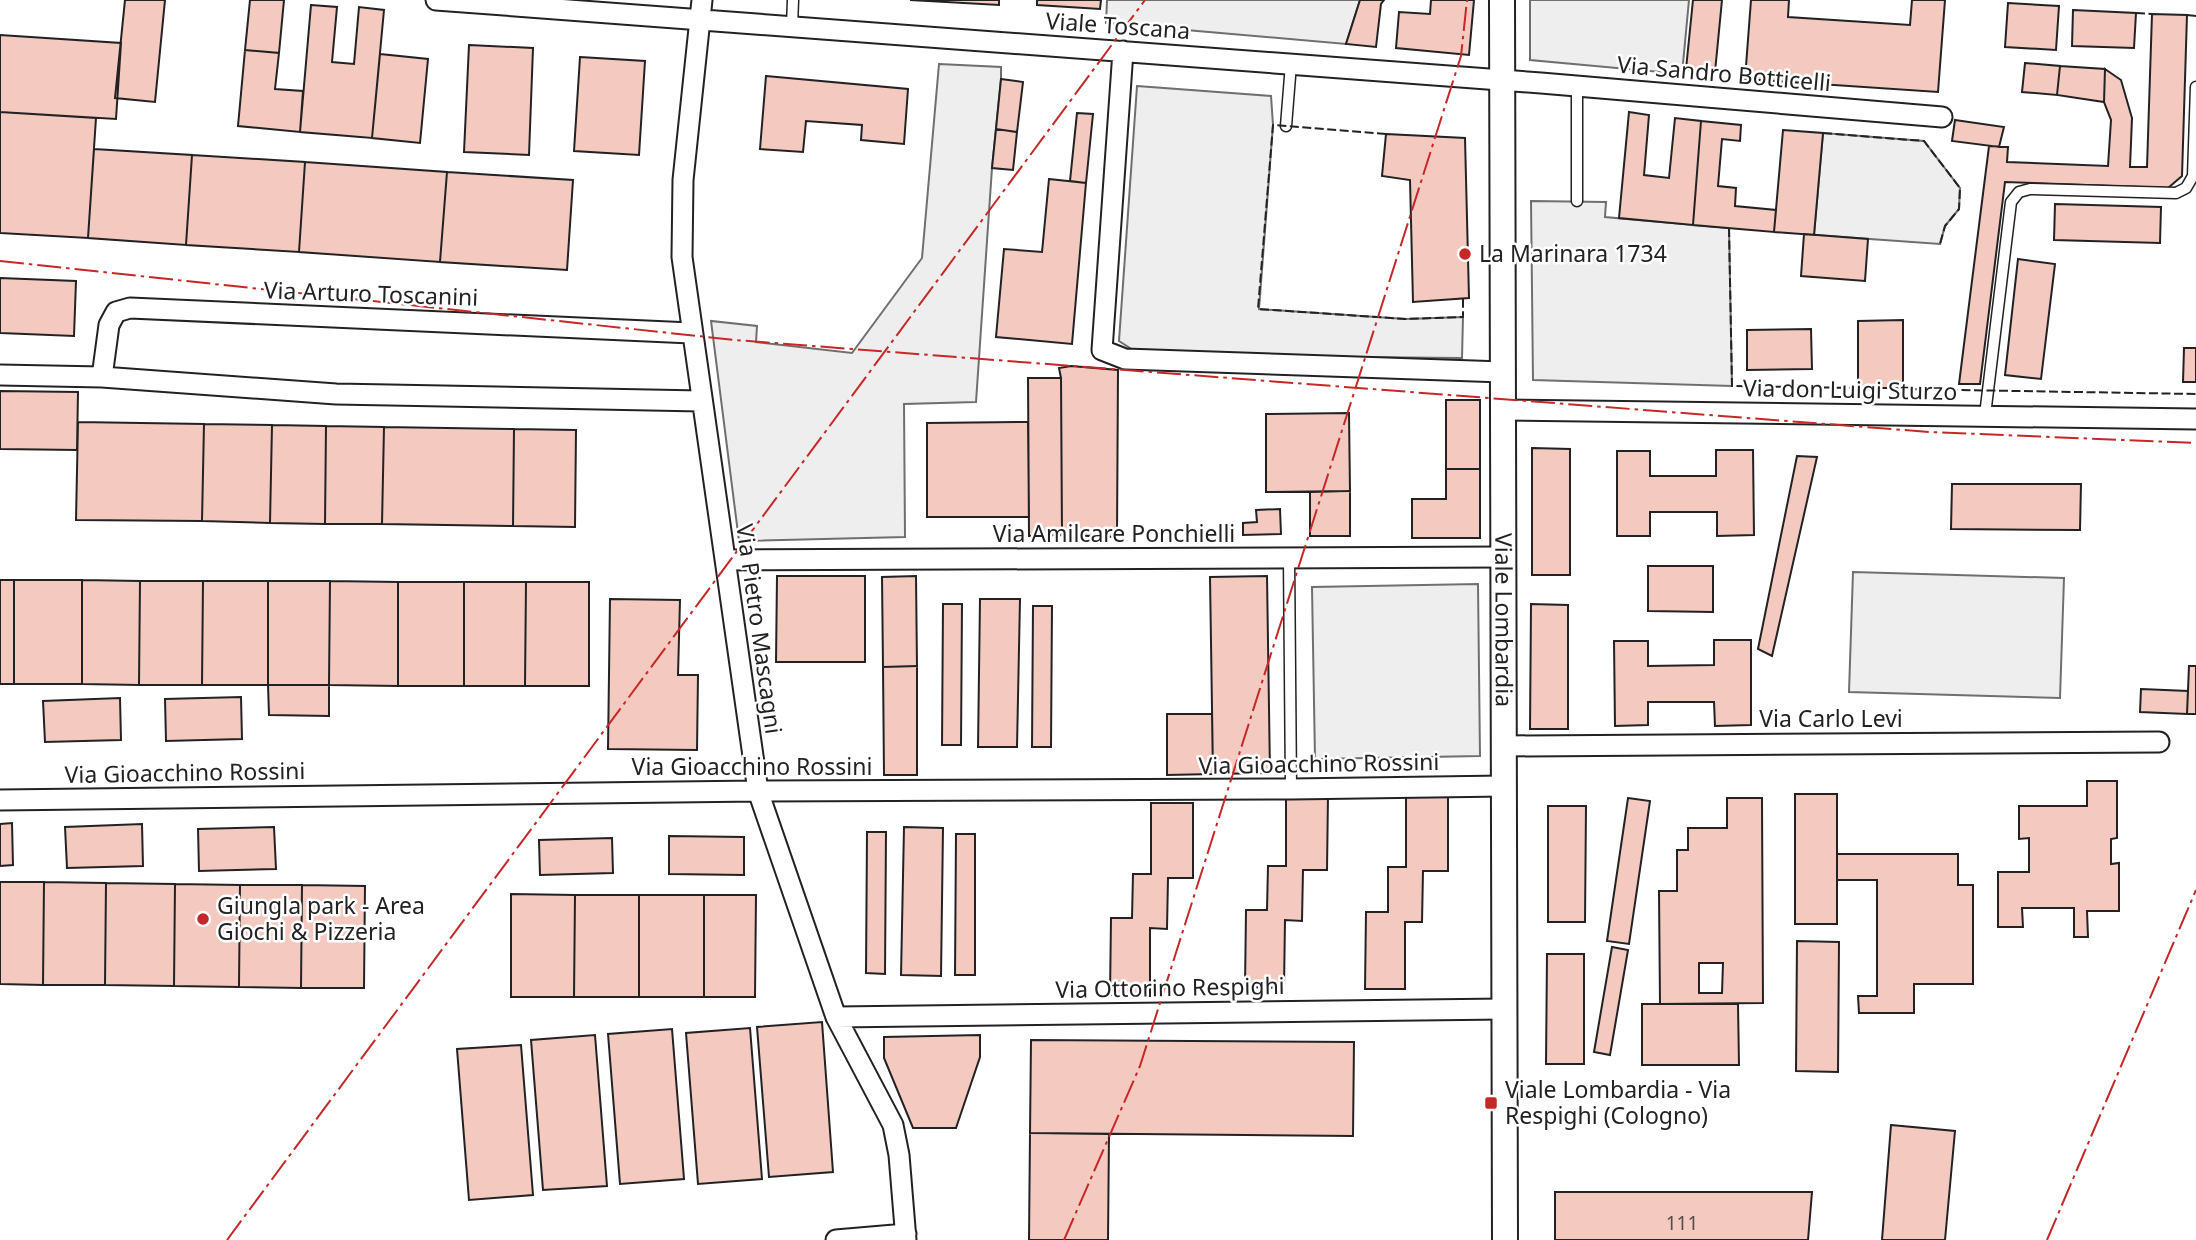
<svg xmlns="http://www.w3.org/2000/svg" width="2196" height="1240" viewBox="0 0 2196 1240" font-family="'Noto Sans',sans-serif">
	<rect width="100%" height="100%" fill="#fff"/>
	<!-- green -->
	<path fill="#eee" stroke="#6f6f6f" stroke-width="2" d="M 1107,0 L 1360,0 L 1346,44 L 1106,23 Z
		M 1530,0 L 1689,0 L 1682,74 L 1530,60 Z
		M 939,64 L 1001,67 L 1001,79 L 992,168 L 976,402 L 904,404 L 905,537 L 739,541 L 711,321 L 757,326 L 756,342 L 852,353 L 922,258 Z
		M 1137,86 L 1271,96 L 1273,125 L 1259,309 L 1406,319 L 1463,317 L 1462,358 L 1141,355 L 1119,341 Z
		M 1823,133 L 1924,141 L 1960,188 L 1959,209 L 1945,226 L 1940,244 L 1814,235 Z
		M 1531,201 L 1606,202 L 1605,217 L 1729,228 L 1732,386 L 1533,380 Z
		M 1853,572 L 2064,578 L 2060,698 L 1849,692 Z
		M 1478,584 L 1480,756 L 1315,759 L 1312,587 Z"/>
	<!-- building -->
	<path fill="#f3c9c0" stroke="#222" stroke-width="2" fill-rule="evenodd" d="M 125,0 L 165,0 L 155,102 L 115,98 Z
		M 250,0 L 284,0 L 279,53 L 245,50 Z
		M 910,0 L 999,0 L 999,5 Z
		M 1037,0 L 1101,0 L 1100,9 L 1037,5 Z
		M 1360,0 L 1384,0 L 1381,4 L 1376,47 L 1346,44 Z
		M 1431,0 L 1474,0 L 1469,55 L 1396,48 L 1399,12 L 1430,14 Z
		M 1693,0 L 1722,0 L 1715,72 L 1686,69 Z
		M 1751,0 L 1789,0 L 1788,17 L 1910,25 L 1912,0 L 1945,0 L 1938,92 L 1745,79 Z
		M 2008,3 L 2059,6 L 2056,50 L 2005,47 Z
		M 311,5 L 337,7 L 332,62 L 354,64 L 359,7 L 384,10 L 372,138 L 300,132 Z
		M 2073,10 L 2136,13 L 2134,48 L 2072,46 Z
		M 2152,14 L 2187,15 L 2182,176 L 2168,188 L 2005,182 L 1980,384 L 1959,384 L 1989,146 L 2008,147 L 2007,162 L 2108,166 L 2111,120 L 2104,102 L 2105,69 L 2121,80 L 2132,118 L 2130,167 L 2147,167 Z
		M 0,35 L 121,43 L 116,119 L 0,112 Z
		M 469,45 L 533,48 L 529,155 L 464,152 Z
		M 245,50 L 279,53 L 275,89 L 303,91 L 300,132 L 238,126 Z
		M 380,54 L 428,59 L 420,143 L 372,138 Z
		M 580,57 L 645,61 L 639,155 L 574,151 Z
		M 2025,63 L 2060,66 L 2057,95 L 2022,92 Z
		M 2060,66 L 2105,69 L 2104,102 L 2057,95 Z
		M 766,76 L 908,89 L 904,144 L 861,140 L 862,125 L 806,121 L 803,152 L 760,149 Z
		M 1001,79 L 1023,82 L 1017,132 L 996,129 Z
		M 0,112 L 96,118 L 88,238 L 0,233 Z
		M 1629,112 L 1649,115 L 1644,175 L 1669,178 L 1675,118 L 1701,121 L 1693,225 L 1619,218 Z
		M 1077,113 L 1093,114 L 1086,183 L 1070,181 Z
		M 1955,120 L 2004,127 L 1999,147 L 1952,141 Z
		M 1701,121 L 1741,125 L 1740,141 L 1722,139 L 1718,186 L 1736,188 L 1735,206 L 1776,210 L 1774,232 L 1693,225 Z
		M 996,129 L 1017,132 L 1013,170 L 992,168 Z
		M 1783,130 L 1823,133 L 1814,235 L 1774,232 Z
		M 1386,134 L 1465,138 L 1469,298 L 1413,302 L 1410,180 L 1382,176 Z
		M 94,149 L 192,155 L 186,245 L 88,238 Z
		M 192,155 L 305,162 L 299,252 L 186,245 Z
		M 305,162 L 447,172 L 440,262 L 299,252 Z
		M 447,172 L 573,180 L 567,270 L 440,262 Z
		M 1049,179 L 1086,183 L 1072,344 L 996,337 L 1004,249 L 1042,252 Z
		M 2055,204 L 2161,207 L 2160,243 L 2054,240 Z
		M 1804,234 L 1868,239 L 1865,281 L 1801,276 Z
		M 2018,259 L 2055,264 L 2041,379 L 2005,375 Z
		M 0,278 L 76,281 L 74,336 L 0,333 Z
		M 1903,320 L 1903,388 L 1858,388 L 1858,321 Z
		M 1811,329 L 1812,369 L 1747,370 L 1747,330 Z
		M 2184,348 L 2196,348 L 2196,382 L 2183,382 Z
		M 1071,366 L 1118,370 L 1117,537 L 1062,535 L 1061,378 L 1059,368 Z
		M 1028,378 L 1061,378 L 1062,535 L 1029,536 Z
		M 0,391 L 78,392 L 77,450 L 0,449 Z
		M 1446,400 L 1480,400 L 1480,469 L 1446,469 Z
		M 1349,413 L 1350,491 L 1266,492 L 1266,414 Z
		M 78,422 L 204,424 L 202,521 L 76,520 Z
		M 1028,422 L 1029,517 L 927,517 L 927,423 Z
		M 204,424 L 272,425 L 270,523 L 202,521 Z
		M 272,425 L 326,426 L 325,524 L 270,523 Z
		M 326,426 L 384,427 L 382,524 L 325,524 Z
		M 384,427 L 514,429 L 513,526 L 382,524 Z
		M 514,429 L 576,430 L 575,527 L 513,526 Z
		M 1532,448 L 1570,449 L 1570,575 L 1532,575 Z
		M 1716,450 L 1753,450 L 1754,535 L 1717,536 L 1717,512 L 1650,512 L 1650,536 L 1617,536 L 1617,451 L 1650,451 L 1650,476 L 1716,476 Z
		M 1797,456 L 1817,457 L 1772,656 L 1758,649 Z
		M 1446,469 L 1480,469 L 1480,538 L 1412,538 L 1412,499 L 1446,499 Z
		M 1952,484 L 2081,484 L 2080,530 L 1951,529 Z
		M 1350,491 L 1350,536 L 1310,536 L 1310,492 Z
		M 1280,509 L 1281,534 L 1243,535 L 1243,523 L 1257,522 L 1256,510 Z
		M 1648,566 L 1713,566 L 1713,612 L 1648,611 Z
		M 777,576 L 865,576 L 865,662 L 776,662 Z
		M 916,576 L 917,666 L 883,667 L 882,577 Z
		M 1267,576 L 1270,773 L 1213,774 L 1210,577 Z
		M 0,580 L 14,580 L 14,684 L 0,684 Z
		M 14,580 L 82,580 L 82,684 L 14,684 Z
		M 82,580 L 140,581 L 139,685 L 82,684 Z
		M 140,581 L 203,581 L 202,685 L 139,685 Z
		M 203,581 L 268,581 L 268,685 L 202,685 Z
		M 268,581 L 330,581 L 329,685 L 268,685 Z
		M 330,581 L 398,582 L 398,686 L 329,685 Z
		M 398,582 L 464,582 L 464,686 L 398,686 Z
		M 464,582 L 526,582 L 525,686 L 464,686 Z
		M 526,582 L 589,582 L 589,686 L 525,686 Z
		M 610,599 L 680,600 L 678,675 L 698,675 L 697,750 L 608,749 Z
		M 980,599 L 1020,599 L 1017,747 L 978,747 Z
		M 943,604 L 962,604 L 961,745 L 942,745 Z
		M 1531,604 L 1568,605 L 1568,729 L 1530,729 Z
		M 1033,606 L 1052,606 L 1051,747 L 1032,747 Z
		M 1714,640 L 1751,640 L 1751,725 L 1715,726 L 1714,702 L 1648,702 L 1648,725 L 1615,726 L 1614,641 L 1648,641 L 1648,666 L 1714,665 Z
		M 917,666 L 917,775 L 884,775 L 883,667 Z
		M 2189,666 L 2196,666 L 2196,714 L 2187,714 Z
		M 268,685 L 329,685 L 329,716 L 269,715 Z
		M 2141,689 L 2188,691 L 2187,714 L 2140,712 Z
		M 241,697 L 242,739 L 166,741 L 165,699 Z
		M 120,698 L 121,740 L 45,742 L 43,701 Z
		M 1167,714 L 1212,714 L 1213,774 L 1167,775 Z
		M 2087,781 L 2117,781 L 2117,838 L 2111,839 L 2111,864 L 2119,863 L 2119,911 L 2087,911 L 2088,937 L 2074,937 L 2074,908 L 2022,908 L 2023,927 L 1998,927 L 1998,872 L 2029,872 L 2029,838 L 2019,839 L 2019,806 L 2087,806 Z
		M 1795,794 L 1837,794 L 1837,924 L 1795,924 Z
		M 1286,795 L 1328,795 L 1327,870 L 1303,870 L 1302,921 L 1285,920 L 1284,988 L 1245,987 L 1246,910 L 1267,910 L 1268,866 L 1286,866 Z
		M 1406,796 L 1448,796 L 1448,871 L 1423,871 L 1422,922 L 1405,922 L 1405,989 L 1365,989 L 1366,912 L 1388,912 L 1388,867 L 1406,867 Z
		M 1628,798 L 1650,801 L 1629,944 L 1607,941 Z
		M 1727,798 L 1762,798 L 1763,1003 L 1660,1004 L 1659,891 L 1677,891 L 1677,850 L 1688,850 L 1688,828 L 1727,828 ZM 1699,963 L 1723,963 L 1722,993 L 1699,993 Z
		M 1151,803 L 1193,803 L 1193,878 L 1168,878 L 1167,929 L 1150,928 L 1150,996 L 1110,995 L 1111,918 L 1132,918 L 1133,874 L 1151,874 Z
		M 1548,806 L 1586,806 L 1585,922 L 1548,922 Z
		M 12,823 L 13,865 L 0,866 L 0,824 Z
		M 142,824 L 143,866 L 67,868 L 65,827 Z
		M 274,827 L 276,869 L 199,871 L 198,829 Z
		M 904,827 L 943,828 L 941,976 L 901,975 Z
		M 867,832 L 886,832 L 885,974 L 866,973 Z
		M 956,834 L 975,834 L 975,975 L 955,975 Z
		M 669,836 L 744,837 L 744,875 L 669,874 Z
		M 612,838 L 613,873 L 540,875 L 539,840 Z
		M 1837,854 L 1958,854 L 1958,885 L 1973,885 L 1973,984 L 1914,984 L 1914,1013 L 1859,1013 L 1858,996 L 1877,996 L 1877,880 L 1837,880 Z
		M 0,882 L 44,882 L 43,985 L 0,984 Z
		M 44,882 L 106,883 L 105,985 L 43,985 Z
		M 106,883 L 175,884 L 174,986 L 105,985 Z
		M 175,884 L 240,885 L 239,987 L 174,986 Z
		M 240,885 L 302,885 L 301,988 L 239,987 Z
		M 302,885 L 365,886 L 364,988 L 301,988 Z
		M 511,894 L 575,895 L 574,997 L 511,997 Z
		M 575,895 L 639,895 L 639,997 L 574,997 Z
		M 639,895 L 704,895 L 704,997 L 639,997 Z
		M 704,895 L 756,895 L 755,997 L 704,997 Z
		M 1797,941 L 1839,942 L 1838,1072 L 1796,1071 Z
		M 1612,947 L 1628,950 L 1610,1055 L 1594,1052 Z
		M 1547,954 L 1584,954 L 1584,1064 L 1546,1064 Z
		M 1642,1004 L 1738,1004 L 1739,1065 L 1642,1065 Z
		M 822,1022 L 833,1172 L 769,1177 L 757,1027 Z
		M 750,1028 L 762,1179 L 698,1184 L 686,1033 Z
		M 672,1029 L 684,1179 L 620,1184 L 608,1034 Z
		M 595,1035 L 607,1186 L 543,1190 L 531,1040 Z
		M 980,1035 L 980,1057 L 956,1128 L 913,1128 L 884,1058 L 884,1037 Z
		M 1031,1040 L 1354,1042 L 1353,1136 L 1030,1133 Z
		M 521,1045 L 533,1195 L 469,1200 L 457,1049 Z
		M 1891,1125 L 1955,1131 L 1945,1240 L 1882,1240 Z
		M 1030,1133 L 1109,1134 L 1108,1240 L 1029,1240 Z
		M 1555,1192 L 1812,1192 L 1808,1240 L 1555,1240 Z"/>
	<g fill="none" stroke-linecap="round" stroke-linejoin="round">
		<defs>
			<path id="service" d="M 792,26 L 793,0
				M 1286,126 L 1291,64
				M 1577,201 L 1577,86
				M 1985,415 L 2011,202 L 2019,192 L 2030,189 L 2176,193 L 2186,188 L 2193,176 L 2196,87
				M 1289,558 L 1291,789"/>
			<path id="minor" d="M 436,0 L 1541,83 L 1942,117
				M 702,0 L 683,180 L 682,257 L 758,791 L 836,1017 L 893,1125 L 899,1155 L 906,1240
				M 1123,51 L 1102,350 L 1125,359 L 1503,372
				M 0,375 L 102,377 L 336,394 L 701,401
				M 102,377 L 109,325 L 116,312 L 130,308 L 691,333
				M 1503,410 L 2196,419
				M 725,560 L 1503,557
				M 1504,746 L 2159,742
				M 0,800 L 758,791 L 1291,789 L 1504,786
				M 836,1017 L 1504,1009
				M 836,1240 L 906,1234"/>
			<g id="tertiary">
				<path id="s1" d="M 1502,0 L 1505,1240"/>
			</g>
		</defs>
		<!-- service casing -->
		<use href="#service" stroke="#222" stroke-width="13"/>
		<!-- minor casing -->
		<use href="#minor" stroke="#222" stroke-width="23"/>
		<!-- tertiary casing -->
		<use href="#tertiary" stroke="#222" stroke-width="28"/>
		<!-- service -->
		<use href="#service" stroke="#fff" stroke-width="10"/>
		<!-- minor -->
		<use href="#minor" stroke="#fff" stroke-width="19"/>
		<!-- tertiary -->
		<use href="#tertiary" stroke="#fff" stroke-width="24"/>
		<!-- fence -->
		<path stroke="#222" stroke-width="2" stroke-dasharray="9 3.5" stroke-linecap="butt" d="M 2136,13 L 2152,14
			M 2187,15 L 2196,16
			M 1823,133 L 1924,141 L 1960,188 L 1959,209 L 1945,226 L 1940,244
			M 1386,134 L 1273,125 L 1258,309 L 1406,319 L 1463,317 L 1463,299
			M 1729,228 L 1732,386 L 1860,388
			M 1899,389 L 2196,394"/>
		<!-- power -->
		<path stroke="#c62828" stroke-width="2" stroke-dasharray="24 5 3.5 5" stroke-linecap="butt" d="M 0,261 L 735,340 L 1930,432 L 2196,443
			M 227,1240 L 1145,0
			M 1064,1240 L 1140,1066 L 1461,56 L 1467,0
			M 2047,1240 L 2196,890"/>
	</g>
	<!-- markers -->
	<g fill="#c62828" stroke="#fff" stroke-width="2.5">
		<circle cx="1465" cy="254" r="7"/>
		<circle cx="203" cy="919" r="7"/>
		<rect x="1484" y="1096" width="14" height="14" rx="3.5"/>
	</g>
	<g text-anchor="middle" stroke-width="5" stroke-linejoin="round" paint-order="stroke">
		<!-- number labels -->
		<g font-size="19" fill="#564c4a">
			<text x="1682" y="1230">111</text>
		</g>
		<!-- street labels -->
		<g font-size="23" fill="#222" stroke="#fff">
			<text transform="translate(1118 26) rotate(4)" y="8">Viale Toscana</text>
			<text transform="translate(1724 74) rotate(5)" y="8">Via Sandro Botticelli</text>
			<text transform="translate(371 294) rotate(2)" y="8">Via Arturo Toscanini</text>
			<text transform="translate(1850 390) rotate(1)" y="8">Via don Luigi Sturzo</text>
			<text x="1114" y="542">Via Amilcare Ponchielli</text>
			<text dy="8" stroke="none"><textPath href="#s1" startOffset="620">Viale Lombardia</textPath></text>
			<text transform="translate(759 629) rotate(82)" y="8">Via Pietro Mascagni</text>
			<text x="1831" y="727">Via Carlo Levi</text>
			<text transform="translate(1319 764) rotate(-1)" y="8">Via Gioacchino Rossini</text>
			<text x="752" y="775">Via Gioacchino Rossini</text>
			<text transform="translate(185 773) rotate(-1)" y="8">Via Gioacchino Rossini</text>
			<text transform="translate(1170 988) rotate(-1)" y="8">Via Ottorino Respighi</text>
		</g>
		<!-- poi labels -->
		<g font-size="23" fill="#222" stroke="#fff" text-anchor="start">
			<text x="1479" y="262">La Marinara 1734</text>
			<text x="217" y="914">Giungla park - Area<tspan x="217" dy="26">Giochi &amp; Pizzeria</tspan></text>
			<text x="1505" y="1098">Viale Lombardia - Via<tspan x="1505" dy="26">Respighi (Cologno)</tspan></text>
		</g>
	</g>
</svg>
